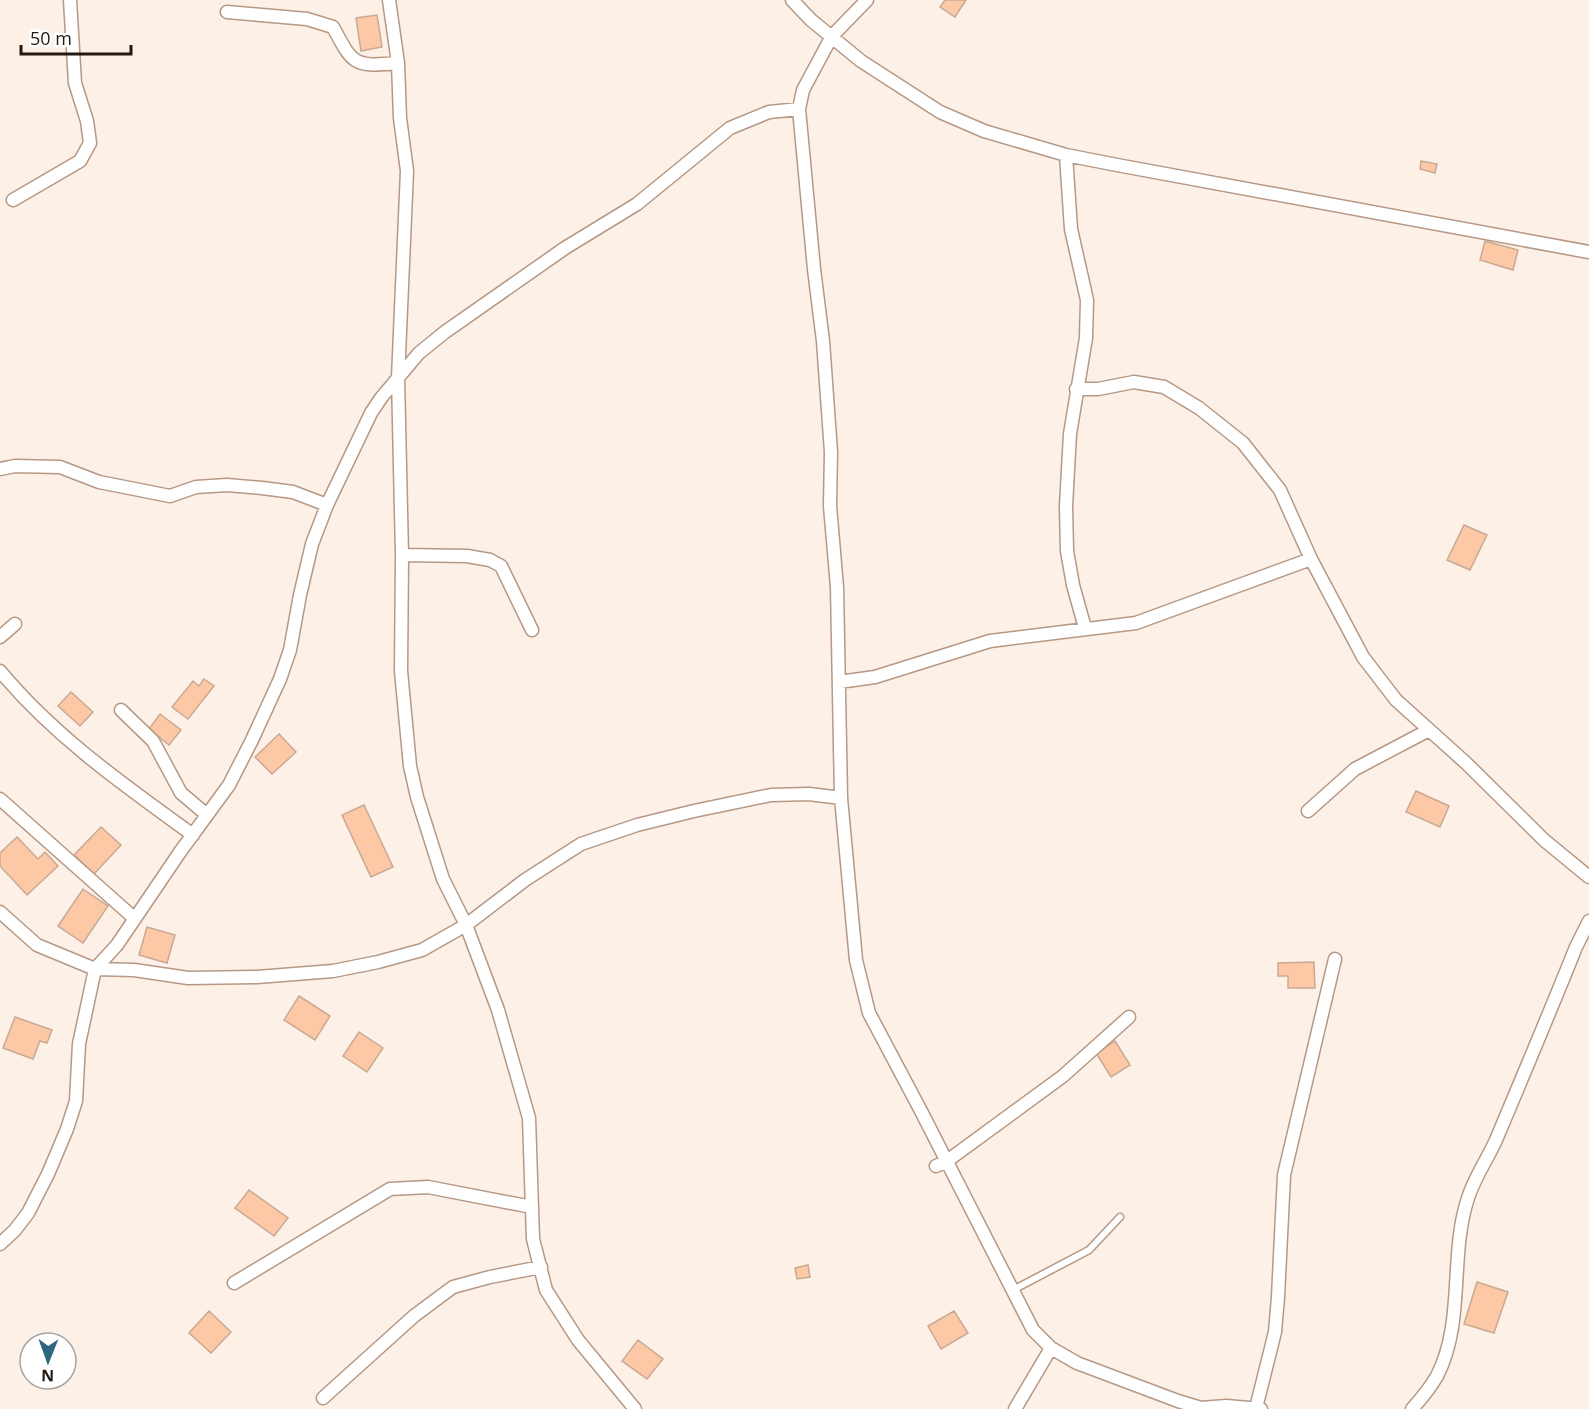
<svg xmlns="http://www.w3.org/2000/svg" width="1589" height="1409" viewBox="0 0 1589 1409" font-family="'Open Sans',sans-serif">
	<rect width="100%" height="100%" fill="#fdf0e7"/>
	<!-- building -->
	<path fill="#fcc8a6" stroke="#c8a994" stroke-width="1.5" d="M 945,0 L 966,0 L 955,17 L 940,7 Z
		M 377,15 L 382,47 L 361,51 L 356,18 Z
		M 1421,161 L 1437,164 L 1435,173 L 1420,169 Z
		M 1485,241 L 1518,250 L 1513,270 L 1480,260 Z
		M 1464,525 L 1487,535 L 1470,570 L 1447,560 Z
		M 204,679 L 214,686 L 188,719 L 172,707 L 193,681 L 199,686 Z
		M 71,692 L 93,712 L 80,726 L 58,706 Z
		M 160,714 L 181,730 L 169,745 L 149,729 Z
		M 279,734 L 296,752 L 272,774 L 255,757 Z
		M 1416,791 L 1449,806 L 1440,827 L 1406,812 Z
		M 364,805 L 393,867 L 371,877 L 342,815 Z
		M 101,827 L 121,845 L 94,874 L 74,855 Z
		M 17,837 L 38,859 L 45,852 L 58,866 L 27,895 L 0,866 L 0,853 Z
		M 83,889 L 108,906 L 83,943 L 58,926 Z
		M 147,927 L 175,935 L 167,963 L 139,955 Z
		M 1314,962 L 1315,988 L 1288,988 L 1288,976 L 1278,976 L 1278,963 Z
		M 299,996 L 330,1016 L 315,1040 L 284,1020 Z
		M 15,1017 L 52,1030 L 47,1043 L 40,1041 L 33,1059 L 3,1048 Z
		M 359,1032 L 383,1048 L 367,1072 L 343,1056 Z
		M 1115,1041 L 1130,1065 L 1111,1077 L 1096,1053 Z
		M 249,1190 L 288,1218 L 274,1236 L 235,1208 Z
		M 808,1265 L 810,1277 L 797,1279 L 795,1268 Z
		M 1477,1282 L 1508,1292 L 1494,1333 L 1464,1324 Z
		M 209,1311 L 231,1332 L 211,1353 L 189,1333 Z
		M 954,1311 L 968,1333 L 941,1349 L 928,1326 Z
		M 638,1340 L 663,1359 L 647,1379 L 622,1361 Z"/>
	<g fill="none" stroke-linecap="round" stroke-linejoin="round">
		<defs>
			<path id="service" d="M 1013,1290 L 1089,1250 L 1120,1217"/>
			<path id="minor" d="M 389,0 L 398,63 L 400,118 L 407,171 L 398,378 L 402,555 L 401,671 L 410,766 L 417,797 L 443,879 L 466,925 L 498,1010 L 529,1118 L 533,1239 L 546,1290 L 578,1340 L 635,1409
				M 792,0 L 811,20 L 861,61 L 940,112 L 984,131 L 1066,155 L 1117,165 L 1589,252
				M 867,0 L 832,36 L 803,90 L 799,109 L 814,269 L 823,341 L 831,452 L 830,506 L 837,587 L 841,798 L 856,960 L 869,1013 L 921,1111 L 1033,1330 L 1051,1348 L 1077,1363 L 1178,1401 L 1201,1408 L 1226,1406 L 1261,1409
				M 227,12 L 307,19 L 333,27 C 353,65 354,67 398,63
				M 1066,155 L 1071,229 L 1087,300 L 1086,338 L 1070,434 L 1066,506 L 1067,551 L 1073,585 L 1085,628
				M 13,200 L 80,161 L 90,143 L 87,121 L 75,83 L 70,0
				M 1076,389 L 1098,389 L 1134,382 L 1164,387 L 1199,408 L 1243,443 L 1280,490 L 1311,559 L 1363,657 L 1396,700 L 1466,763 L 1544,840 L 1589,877
				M 0,469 L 15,466 L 60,467 L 99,482 L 170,496 L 196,487 L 227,485 L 262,488 L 293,492 L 327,505
				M 402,555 L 467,556 L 490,560 L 501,566 L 532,630
				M 0,637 L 15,624
				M 0,671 C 55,737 124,785 193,835
				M 839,682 L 875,677 L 990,641 L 1136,623 L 1311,559
				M 121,710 L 153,741 L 181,793 L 207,815
				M 0,799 L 134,918
				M 1308,811 L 1355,769 L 1429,730
				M 0,912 L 37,945 L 95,969 L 134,970 L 188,978 L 257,977 L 333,971 L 378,962 L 422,950 L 466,925 L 525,880 L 581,844 L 637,825 L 694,811 L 771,795 L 809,794 L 841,798
				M 936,1166 L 947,1161 L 1063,1076 L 1129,1017
				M 0,1244 L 15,1230 L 28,1213 L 48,1174 L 67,1129 L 76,1101 L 79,1044 L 95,969 L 117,945 L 180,852 L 229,785 L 252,740 L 280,679 L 290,650 L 300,595 L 312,544 L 327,505 L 371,413 L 381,398 L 419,353 L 445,332 L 565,248 L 637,204 L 730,128 L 769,112 L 799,109
				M 234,1283 L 390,1189 L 428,1187 L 532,1207
				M 323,1398 L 414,1316 L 453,1287 L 490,1277 L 541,1267
				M 1256,1408 L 1275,1332 L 1278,1297 L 1284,1175 L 1335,959
				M 1015,1409 L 1051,1348
				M 1412,1409 C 1421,1399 1430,1388 1437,1376 C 1465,1322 1449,1255 1468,1198 C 1474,1178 1487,1160 1496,1140 C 1523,1076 1550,1012 1576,947 L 1589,921"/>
		</defs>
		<!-- service casing -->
		<use href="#service" stroke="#b69884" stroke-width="9"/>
		<!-- minor casing -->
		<use href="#minor" stroke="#b69884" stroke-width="15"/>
		<!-- service -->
		<use href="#service" stroke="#fff" stroke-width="6"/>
		<!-- minor -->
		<use href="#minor" stroke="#fff" stroke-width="12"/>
	</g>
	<!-- north arrow -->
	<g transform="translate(48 1361) rotate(181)"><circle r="28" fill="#ffffff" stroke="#a7a3a0" stroke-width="1.5"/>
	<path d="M0-4.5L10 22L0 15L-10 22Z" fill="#2e657f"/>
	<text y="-9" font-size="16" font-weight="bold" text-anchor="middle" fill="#241911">N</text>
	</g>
	<!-- scale -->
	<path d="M21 45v9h110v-9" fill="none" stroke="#241911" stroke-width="3"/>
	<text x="30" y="45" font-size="18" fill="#241911" stroke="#ffffff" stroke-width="4.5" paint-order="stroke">50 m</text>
</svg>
